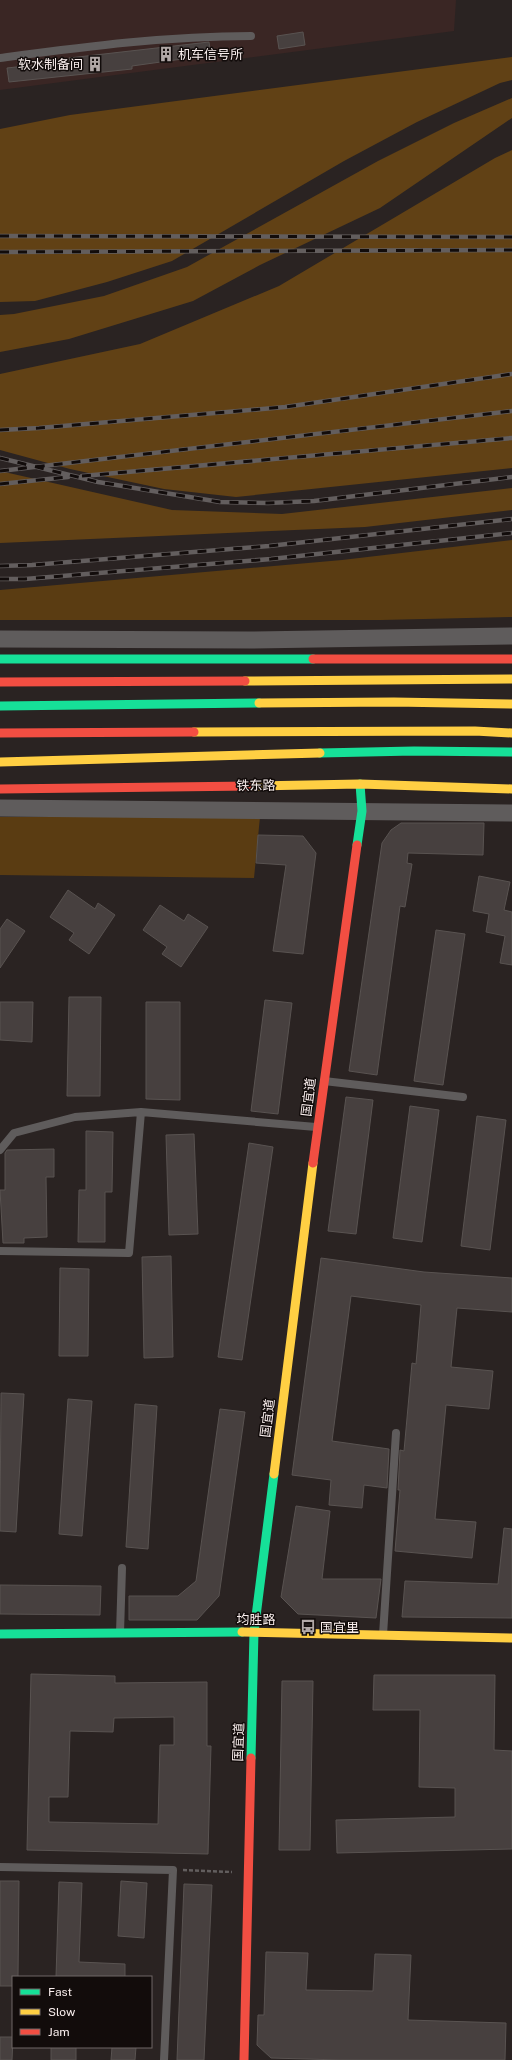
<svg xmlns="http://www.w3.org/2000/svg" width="512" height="2060" viewBox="0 0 512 2060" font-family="'Public Sans','Noto Sans SC',sans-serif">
	<rect width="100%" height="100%" fill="#2a2322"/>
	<!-- built -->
	<path fill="#3a2624" d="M 0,0 L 456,0 L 454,31 L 0,90 Z"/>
	<!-- green -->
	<path fill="#5a3c12" d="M 512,540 L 512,617 L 381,620 L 0,620 L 0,590 L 342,560 Z
		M 0,817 L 260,817 L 254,878 L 0,875 Z"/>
	<!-- forest -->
	<path fill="#614115" d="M 512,57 L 512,80 L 500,83 L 417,122 L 344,161 L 172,261 L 107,282 L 35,301 L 0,302 L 0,129 L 70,115 Z
		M 512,98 L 512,118 L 380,208 L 260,265 L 193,301 L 69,339 L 0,352 L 0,315 L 14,314 L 104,296 L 187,267 L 378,161 L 454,123 Z
		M 512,150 L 512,468 L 236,497 L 164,489 L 70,469 L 0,450 L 0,374 L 140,344 L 279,286 L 495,158 Z
		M 0,471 L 172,510 L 282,514 L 512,488 L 512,510 L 365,527 L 0,543 Z"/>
	<!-- building -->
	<path fill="#47403f" stroke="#595351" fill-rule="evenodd" d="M 303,32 L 305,45 L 279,49 L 277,36 Z
		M 209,42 L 211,55 L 132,66 L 132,69 L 9,82 L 7,68 L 70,61 L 69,58 Z
		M 401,823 L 484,823 L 483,855 L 408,853 L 407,863 L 412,864 L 405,907 L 400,906 L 377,1075 L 349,1071 L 382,843 L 391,830 Z
		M 258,835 L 303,836 L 316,853 L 303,954 L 273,951 L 286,865 L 256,863 Z
		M 479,876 L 510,882 L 504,910 L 512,912 L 512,965 L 500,963 L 505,936 L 486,932 L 489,914 L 473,911 Z
		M 68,890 L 95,909 L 98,903 L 115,915 L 89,954 L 69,940 L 74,933 L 50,917 Z
		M 160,905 L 184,921 L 188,914 L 208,927 L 181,967 L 162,954 L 167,947 L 143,930 Z
		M 7,919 L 25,931 L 0,968 L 0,929 Z
		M 436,930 L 465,934 L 443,1085 L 414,1081 Z
		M 69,997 L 101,997 L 100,1096 L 67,1096 Z
		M 265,1000 L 292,1003 L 278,1114 L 251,1111 Z
		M 0,1002 L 33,1002 L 32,1042 L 0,1040 Z
		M 146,1002 L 180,1002 L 180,1100 L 146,1099 Z
		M 346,1097 L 373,1100 L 356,1234 L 328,1231 Z
		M 410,1106 L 439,1110 L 422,1242 L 393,1238 Z
		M 477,1116 L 506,1120 L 490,1250 L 461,1246 Z
		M 86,1131 L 113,1132 L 112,1192 L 105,1192 L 105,1242 L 78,1242 L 79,1190 L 86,1190 Z
		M 194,1134 L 198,1234 L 169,1235 L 166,1135 Z
		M 249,1143 L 273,1147 L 242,1360 L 218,1357 Z
		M 54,1149 L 54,1177 L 46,1177 L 47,1237 L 24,1238 L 24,1243 L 3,1243 L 0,1190 L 5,1190 L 5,1153 L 7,1150 Z
		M 171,1256 L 173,1357 L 144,1358 L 142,1257 Z
		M 321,1258 L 424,1272 L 512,1278 L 512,1312 L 457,1308 L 451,1367 L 493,1371 L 489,1409 L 446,1405 L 435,1519 L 476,1522 L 472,1558 L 395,1551 L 400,1490 L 398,1490 L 400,1450 L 404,1451 L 412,1363 L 416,1364 L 421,1305 L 351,1296 L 332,1441 L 389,1449 L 387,1488 L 364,1485 L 362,1508 L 329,1505 L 331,1480 L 292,1475 Z
		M 60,1268 L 89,1269 L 88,1356 L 59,1356 Z
		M 1,1393 L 24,1394 L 16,1532 L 0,1531 Z
		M 68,1399 L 92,1401 L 82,1536 L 59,1534 Z
		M 135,1404 L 157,1406 L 148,1549 L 126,1547 Z
		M 220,1409 L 245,1412 L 219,1596 L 197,1620 L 129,1620 L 129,1596 L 178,1596 L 196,1581 Z
		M 296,1506 L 330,1511 L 322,1579 L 381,1579 L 376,1618 L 298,1614 L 281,1597 Z
		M 504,1528 L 512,1529 L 512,1618 L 402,1617 L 405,1581 L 498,1584 Z
		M 0,1585 L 101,1586 L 100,1615 L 0,1614 Z
		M 31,1674 L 115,1676 L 115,1683 L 207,1682 L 207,1746 L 211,1746 L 208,1854 L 27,1850 ZM 174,1717 L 174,1745 L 160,1745 L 158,1824 L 49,1822 L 49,1797 L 68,1797 L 70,1731 L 113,1732 L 114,1718 Z
		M 374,1675 L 495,1675 L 494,1750 L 512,1751 L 512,1849 L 337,1853 L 336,1820 L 455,1817 L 455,1788 L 419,1787 L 420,1710 L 373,1710 Z
		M 282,1681 L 313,1681 L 310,1850 L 279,1850 Z
		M 0,1881 L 19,1881 L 18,1977 L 13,1977 L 13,1986 L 0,1986 Z
		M 121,1881 L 147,1883 L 144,1938 L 118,1936 Z
		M 59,1882 L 82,1883 L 79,1962 L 125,1964 L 125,1977 L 56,1977 Z
		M 184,1884 L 212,1885 L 204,2060 L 177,2060 Z
		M 266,1952 L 308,1953 L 306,1990 L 373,1991 L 375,1954 L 411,1955 L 408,2020 L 506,2023 L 505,2060 L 341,2060 L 271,2058 L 257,2045 L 258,2015 L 264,2015 Z
		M 0,2037 L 13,2037 L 12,2060 L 0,2060 Z
		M 51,2047 L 76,2047 L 76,2060 L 51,2060 Z
		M 112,2047 L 136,2047 L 135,2060 L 111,2060 Z"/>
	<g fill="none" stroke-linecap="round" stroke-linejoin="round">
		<!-- path -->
		<path stroke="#625e5e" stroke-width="2.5" stroke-dasharray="4 2" stroke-linecap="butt" d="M 183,1870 L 232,1872"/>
		<!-- lane -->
		<path stroke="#5f5c5c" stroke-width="8" d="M 0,58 C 84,47 166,36 251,36
			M 324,1081 L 463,1097
			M 0,1150 L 14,1133 L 75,1117 L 141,1112 L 316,1127
			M 0,1251 L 129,1253 L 141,1112
			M 120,1633 L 122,1568
			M 383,1635 L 396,1433
			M 0,1867 L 173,1870 L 164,2060"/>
		<!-- street -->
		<path stroke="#5f5c5c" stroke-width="17" d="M 0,639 L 251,640 L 512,636
			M 0,808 L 512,813"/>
		<!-- fast -->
		<path stroke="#16e098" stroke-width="9" d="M 0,659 L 313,659
			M 0,706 L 259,703
			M 320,753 L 414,751 L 512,752
			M 357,845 L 362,811 L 360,784
			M 0,1634 L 242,1632
			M 251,1758 L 254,1632 L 274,1474"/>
		<!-- slow -->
		<path stroke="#ffcf43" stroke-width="9" d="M 245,681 L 512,679
			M 259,703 L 394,702 L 512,704
			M 194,732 L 475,731 L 512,733
			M 0,762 L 320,753
			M 252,786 L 360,784 L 512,789
			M 274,1474 L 313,1163
			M 242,1632 L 512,1638"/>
		<!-- jam -->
		<path stroke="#f24e42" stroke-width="9" d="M 313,659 L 512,659
			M 0,682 L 245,681
			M 0,733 L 194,732
			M 0,789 L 252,786
			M 313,1163 L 357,845
			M 244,2060 L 251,1758"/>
		<defs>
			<path id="rail" d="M 0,236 L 512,237
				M 0,252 L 512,250
				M 0,430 L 39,428 L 285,407 L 512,374
				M 0,458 L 98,482 L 220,502 L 268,503 L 314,501 L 512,477
				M 0,471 L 512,411
				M 82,476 L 512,438
				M 0,484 L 68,477
				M 0,566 L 32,565 L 269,546 L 512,519
				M 0,579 L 25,579 L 271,559 L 512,533"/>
		</defs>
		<!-- rail casing -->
		<use href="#rail" stroke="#635e5e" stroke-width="4.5"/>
		<!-- rail -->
		<use href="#rail" stroke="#120c0b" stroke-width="3" stroke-dasharray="9" stroke-linecap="butt"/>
	</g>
	<!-- icons -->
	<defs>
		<symbol id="building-bare" viewBox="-9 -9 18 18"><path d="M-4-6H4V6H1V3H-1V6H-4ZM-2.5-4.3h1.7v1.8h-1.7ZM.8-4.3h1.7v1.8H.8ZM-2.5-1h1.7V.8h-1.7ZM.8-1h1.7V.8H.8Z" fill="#b1a8a7" stroke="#120c0b" stroke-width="2.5" paint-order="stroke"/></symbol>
		<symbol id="bus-bare" viewBox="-9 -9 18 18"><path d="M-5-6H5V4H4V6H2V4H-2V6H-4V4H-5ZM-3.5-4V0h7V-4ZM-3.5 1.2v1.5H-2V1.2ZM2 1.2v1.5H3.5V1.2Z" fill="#b1a8a7" stroke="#120c0b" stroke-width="2.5" paint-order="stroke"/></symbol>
	</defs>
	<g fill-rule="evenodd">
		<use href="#building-bare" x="155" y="43" width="22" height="22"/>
		<use href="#building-bare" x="84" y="53" width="22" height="22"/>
		<use href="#bus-bare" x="297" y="1616" width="22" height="22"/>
	</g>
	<g text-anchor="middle" stroke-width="3" stroke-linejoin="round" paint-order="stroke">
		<!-- poi labels -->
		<g font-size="13" fill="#faefee" stroke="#120c0b" text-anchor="start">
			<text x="178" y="59">机车信号所</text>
			<text x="83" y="69" text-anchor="end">软水制备间</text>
			<text x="320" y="1632">国宜里</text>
		</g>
		<!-- street labels -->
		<g font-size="13" fill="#faefee" stroke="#120c0b">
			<text transform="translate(256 785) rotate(-1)" y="5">铁东路</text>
			<text transform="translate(308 1097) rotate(-83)" y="5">国宜道</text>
			<text transform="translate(267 1418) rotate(-83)" y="5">国宜道</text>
			<text x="256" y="1624">均胜路</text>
			<text transform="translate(238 1742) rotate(-88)" y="5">国宜道</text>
		</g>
	</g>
	<!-- legend -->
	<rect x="12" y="1976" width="140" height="72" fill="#120c0b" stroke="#6f6766"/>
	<rect x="20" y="1989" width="20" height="6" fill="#16e098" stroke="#6f6766"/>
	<text x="48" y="1996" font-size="12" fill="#faefee">Fast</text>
	<rect x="20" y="2009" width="20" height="6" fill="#ffcf43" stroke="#6f6766"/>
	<text x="48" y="2016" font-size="12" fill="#faefee">Slow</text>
	<rect x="20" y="2029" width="20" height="6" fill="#f24e42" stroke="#6f6766"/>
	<text x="48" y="2036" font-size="12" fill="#faefee">Jam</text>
</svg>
